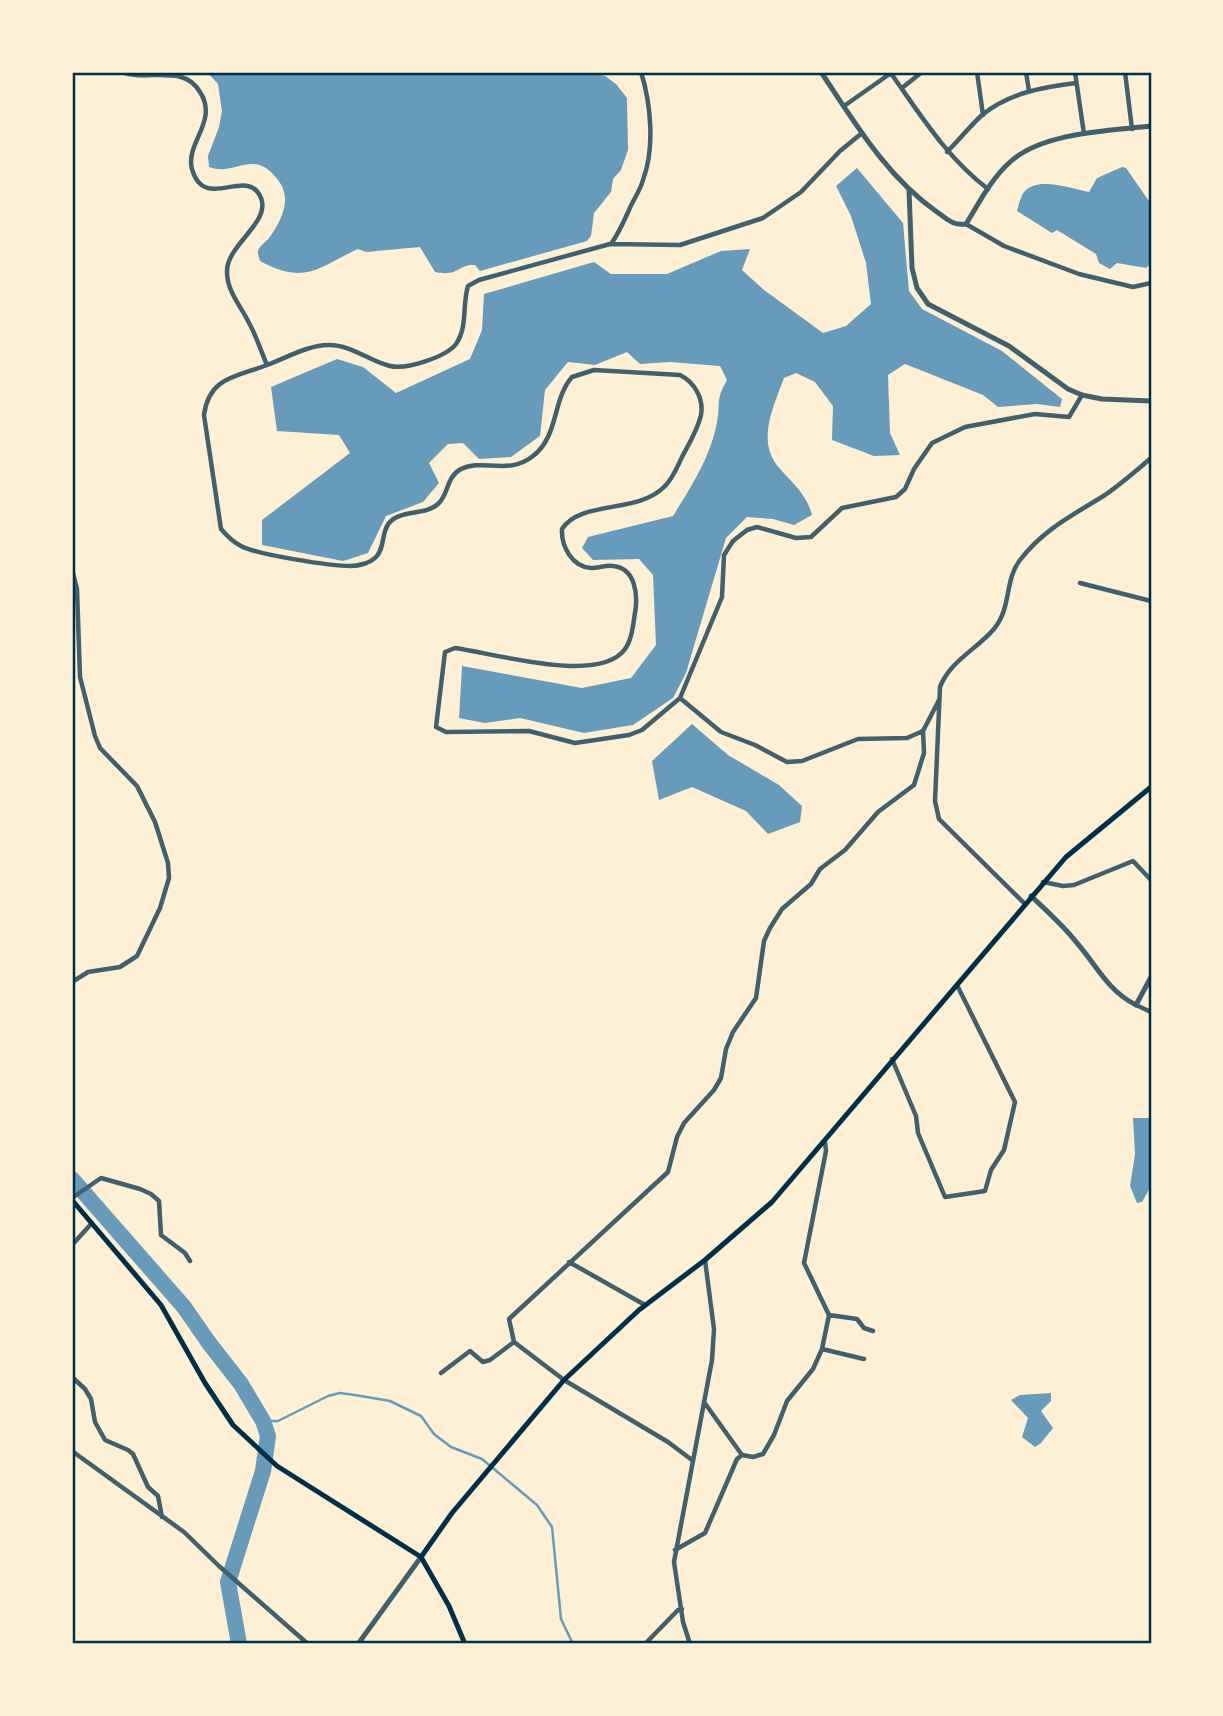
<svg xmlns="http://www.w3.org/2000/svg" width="1223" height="1716" viewBox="0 0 1223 1716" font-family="'DejaVu Sans',sans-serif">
	<rect width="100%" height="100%" fill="#fdf0d5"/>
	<!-- water -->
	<path fill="#669bbc" d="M 207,72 L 588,72 L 605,76 L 616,84 L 627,98 L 628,150 L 621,170 L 613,179 L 611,192 L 594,213 L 591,236 L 587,241 L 480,271 L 475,265 C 458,264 459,277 435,272 L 420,247 L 366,252 L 358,249 C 318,267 306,286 260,261 C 260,259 257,253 258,251 C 259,246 266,242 269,238 C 281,221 293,199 278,180 C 253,147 237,177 209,167 L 208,156 L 219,127 L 222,111 L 218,84 Z
		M 1122,167 L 1126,168 L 1151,204 L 1151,263 L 1146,268 L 1117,263 L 1110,269 L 1099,263 L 1096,254 L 1057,230 L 1052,233 L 1017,211 C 1019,204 1021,194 1026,190 C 1041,177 1072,189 1089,192 L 1097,178 Z
		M 857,168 L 903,223 L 909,291 L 922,309 L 1002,351 L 1062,399 L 1060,407 L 1037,404 L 998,407 L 983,395 L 905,364 L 888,375 L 890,433 L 900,455 L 874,456 L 832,440 L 833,406 L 815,382 L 796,373 L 784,378 C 773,408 755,443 781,470 C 795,485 807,496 812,515 L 794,525 L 773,519 L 747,517 L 726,538 L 686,673 L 673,698 L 633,725 L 584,733 L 520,718 L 485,723 L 459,718 L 462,666 L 582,688 L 631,678 L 656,645 L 653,575 L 639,559 L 593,560 L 582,548 L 588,537 L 673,516 C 691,487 711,456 717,422 C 721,401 715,401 727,380 L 720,366 L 670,362 L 640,364 L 627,352 L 595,365 L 568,362 L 545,390 L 540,436 L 511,457 L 479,459 L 463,443 L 448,444 L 429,463 L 439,483 L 423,502 L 386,516 L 368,553 L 343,561 L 262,545 L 262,520 L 350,453 L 339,435 L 277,431 L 271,387 L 337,359 L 363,367 L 396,393 L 470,359 L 482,330 L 484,294 L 594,262 L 611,274 L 667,274 L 721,251 L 750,249 L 742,270 L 764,290 L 823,333 L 846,326 L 871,304 L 866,263 L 851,216 L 836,186 Z
		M 692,724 L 728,755 L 779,785 L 802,806 L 800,822 L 768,834 L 746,811 L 692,787 L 659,800 L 652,761 Z
		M 1133,1118 L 1151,1118 L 1151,1186 L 1142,1202 L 1137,1203 L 1130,1186 L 1135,1154 Z
		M 1051,1393 L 1051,1401 L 1041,1411 L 1053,1428 L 1041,1443 L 1035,1447 L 1022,1437 L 1028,1418 L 1011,1400 L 1020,1395 Z"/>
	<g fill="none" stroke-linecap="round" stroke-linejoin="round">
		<!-- stream -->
		<path stroke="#669bbc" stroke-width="2.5" d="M 263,1421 L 278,1421 L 328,1396 L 340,1393 L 355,1395 L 390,1401 L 421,1416 L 434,1434 L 451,1447 L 482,1459 L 537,1505 L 552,1527 L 561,1619 L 573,1644"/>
		<!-- river -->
		<path stroke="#669bbc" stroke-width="16" d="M 72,1179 L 184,1307 L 209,1343 L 241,1384 L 263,1421 L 268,1436 L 263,1471 L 228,1582 L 239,1644"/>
		<!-- minor -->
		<path stroke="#3f606c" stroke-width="4.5" d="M 121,72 C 146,82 183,63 200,92 C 219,121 185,143 192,169 C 204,213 248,165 261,198 C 271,223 226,245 227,272 C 227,291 240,305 248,321 C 256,335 261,351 267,365 C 286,358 308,345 329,345 C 352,345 369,361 390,366 C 406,370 446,357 456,344 C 468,327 462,305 468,286 L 479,280 L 610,244 L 680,245 L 763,218 L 801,192 L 840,151 L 862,133
			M 890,72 C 920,114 946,157 988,189
			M 977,72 L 983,115
			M 1026,72 L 1029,91
			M 1075,72 L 1084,134
			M 1125,72 L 1132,129
			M 902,88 L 922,72
			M 844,106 L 891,73
			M 947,152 C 959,140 970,126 982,115 C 1009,93 1043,87 1076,83
			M 966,224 L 1004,246 L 1079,274 L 1133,287 L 1151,283
			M 611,244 C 619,233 623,223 629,210 C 633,200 640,191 643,180 C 655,148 651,104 641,72
			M 267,365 C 236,377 209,377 204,415 L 221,529 C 227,536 233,542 241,546 C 258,555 331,566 351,566 C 359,566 370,563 376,557 C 385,548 381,533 389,523 C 401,509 425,516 438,504 C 449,494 446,477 461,469 C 483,458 508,476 533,456 C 559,436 552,400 572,377 L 594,370 L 680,375 C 694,382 704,398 701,415 C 698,429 690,442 683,455 C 678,465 673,479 664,487 C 637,514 581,500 562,529 C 561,546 572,567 591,568 C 598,568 606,565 613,566 C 636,568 638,596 635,613 C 633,625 632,639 625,649 C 600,685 493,653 455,648 L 445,652 L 436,727 L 446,732 L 529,731 L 575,743 L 629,735 L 642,730 L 680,698 L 722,597 L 724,555 L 733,541 L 747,530 L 757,527 L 796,538 L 811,537 L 842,508 L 896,497 L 905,489 L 914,469 L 932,443 L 965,427 L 1035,414 L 1069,417 L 1082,395
			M 72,569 L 77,589 L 80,677 L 95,736 L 100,748 L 137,786 L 155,822 L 168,863 L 169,878 L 160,908 L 137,956 L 120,967 L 88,972 L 72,982
			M 1080,583 L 1151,601
			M 680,698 L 721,732 L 755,745 L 787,762 L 802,761 L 858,739 L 907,738 L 923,731
			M 1043,882 L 1063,886 L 1074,885 L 1133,861 L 1151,880
			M 1025,904 L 939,819 L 935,801 L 940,687 C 950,661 977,649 994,629 C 1012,607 1004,581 1020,560 C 1044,529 1073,515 1105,495 C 1121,484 1136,471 1151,458
			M 1136,1005 L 1151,1012
			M 892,1059 L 916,1116 L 918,1133 L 945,1197 L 985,1191 L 991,1170 L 1004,1150 L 1015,1102 L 957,985
			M 72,1198 L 101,1178 L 140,1189 L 151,1194 L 159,1201 L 161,1235 L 185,1253 L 190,1261
			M 72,1245 L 92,1223
			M 569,1262 L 645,1305
			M 829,1315 L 857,1319 L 864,1328 L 873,1331
			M 822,1349 L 864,1359
			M 441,1373 L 470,1351 L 483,1362 L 490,1360 L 514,1342
			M 72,1377 L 85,1389 L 91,1399 L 95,1422 L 105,1440 L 128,1450 L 133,1454 L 148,1487 L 158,1496 L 162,1517
			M 704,1402 L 742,1455
			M 72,1451 L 184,1532 L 219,1566 L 308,1644
			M 692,1460 L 668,1442 L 564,1380 L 514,1342 L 509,1319 L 668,1172 L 677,1137 L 684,1123 L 714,1090 L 721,1078 L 726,1049 L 733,1032 L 756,998 L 764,941 L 770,928 L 782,909 L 811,884 L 820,869 L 845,850 L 878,812 L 914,785 L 924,753 L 923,731 L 939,700
			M 675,1550 L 705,1533 L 737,1459 L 742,1455 L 753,1457 L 763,1454 L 774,1435 L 787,1401 L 813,1369 L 822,1349 L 829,1315 L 804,1263 L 826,1151 L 825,1142
			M 645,1644 L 678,1610 L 682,1609
			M 690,1644 L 683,1622 L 674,1562 L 712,1360 L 714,1329 L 705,1260"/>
		<!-- tertiary -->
		<path stroke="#3f606c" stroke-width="5" d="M 821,72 C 855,123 886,176 937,212 C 947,219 953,226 966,224 C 979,203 991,179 1010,162 C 1043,132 1109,131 1151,126
			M 909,190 L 912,268 L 917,288 L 928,304 L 1009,346 L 1068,389 L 1082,395 L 1102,399 L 1151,401
			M 1031,896 C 1047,911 1064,926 1077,943 C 1097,966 1108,991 1136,1005 L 1151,977
			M 358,1644 L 421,1557"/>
		<!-- secondary -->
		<path stroke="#003049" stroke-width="5" d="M 72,1200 L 161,1305 L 205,1383 L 233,1425 L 277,1466 L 421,1557 L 449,1606 L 465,1644
			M 421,1557 L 452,1513 L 564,1380 L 639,1310 L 705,1260 L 772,1202 L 1066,857 L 1151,787"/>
	</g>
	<!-- border -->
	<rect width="1223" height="1716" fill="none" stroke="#fdf0d5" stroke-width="147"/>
	<rect x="74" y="74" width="1076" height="1568" fill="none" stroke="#003049" stroke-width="2.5"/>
</svg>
